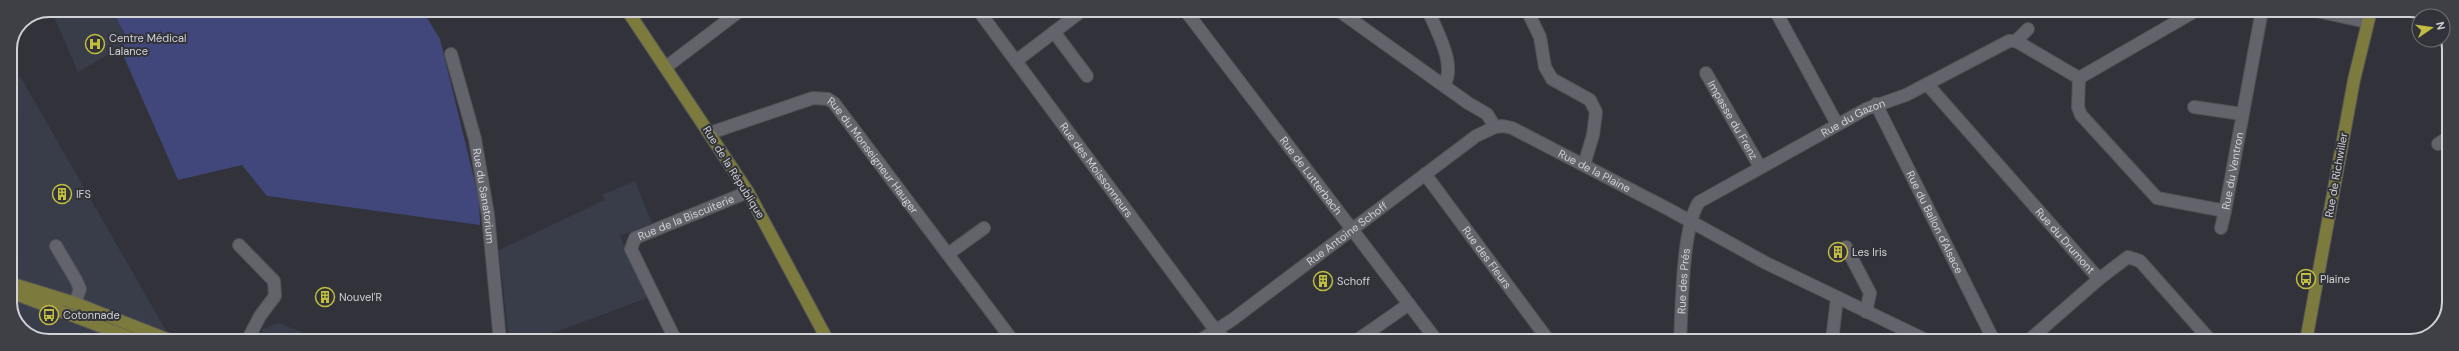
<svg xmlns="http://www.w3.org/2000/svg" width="2459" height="351" viewBox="0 0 2459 351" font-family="'DM Sans',sans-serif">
	<rect width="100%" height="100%" fill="#32333a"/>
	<!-- built -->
	<path fill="#393c49" d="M 51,10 L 112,10 L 128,40 L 120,48 L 78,72 Z
		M 20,76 L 172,341 L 44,341 L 21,330 L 10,307 L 10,79 Z
		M 635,181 L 652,223 L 620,236 L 647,298 L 531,341 L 509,341 L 499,250 L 605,200 L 602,195 Z
		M 279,323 L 323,341 L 259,341 L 263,329 Z"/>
	<!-- green -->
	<path fill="#41477a" d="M 112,10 L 363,10 L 366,14 L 372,10 L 422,10 L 440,39 L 479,199 L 480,225 L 267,196 L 242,165 L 178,180 L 120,48 L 128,40 Z"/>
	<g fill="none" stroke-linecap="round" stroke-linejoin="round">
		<defs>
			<g id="minor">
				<path id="s1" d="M 978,10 L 1210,323 L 1226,341"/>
				<path id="s2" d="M 1185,10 L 1437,341"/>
				<path d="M 1338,10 L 1468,103 L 1487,114 L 1495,127"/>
				<path d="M 1428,10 C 1436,30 1457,65 1444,85"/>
				<path d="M 1527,10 L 1540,37 L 1545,67 L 1552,79 L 1590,100 L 1596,112 L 1593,135 L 1584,165"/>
				<path d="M 1775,10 L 1837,124"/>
				<path d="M 2312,10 L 2367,22"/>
				<path d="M 1054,32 L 1087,76"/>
				<path d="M 2016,41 L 2079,78"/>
				<path id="s3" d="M 451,54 L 475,139 L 488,215 L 500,341"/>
				<path d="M 1016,61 L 1083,10"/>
				<path d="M 666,67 L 741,10"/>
				<path id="s4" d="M 1706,73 L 1760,167"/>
				<path id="s5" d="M 2079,78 L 2078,107 L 2081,115 L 2157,198 L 2225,211 L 2262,10"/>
				<path d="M 2079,78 L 2197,10"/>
				<path id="s6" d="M 1927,84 L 2099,279 L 2128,257 L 2140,261 L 2211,341"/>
				<path id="s7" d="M 1876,104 L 1994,341"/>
				<path d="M 2194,107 L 2242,114"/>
				<path id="s8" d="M 710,133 L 813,98 L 828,99 L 834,103 L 1013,341"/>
				<path d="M 2438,144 L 2449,137"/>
				<path id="s9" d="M 1425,174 L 1549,341"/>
				<path d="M 2221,228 L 2225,211"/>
				<path d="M 239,245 L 274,281 L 275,296 L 260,316 L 247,341"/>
				<path d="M 56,246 L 76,280 L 80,289 L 71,315"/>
				<path d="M 1846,247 L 1870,293 L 1866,312"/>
				<path d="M 948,254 L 984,228"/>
				<path id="s10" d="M 676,341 L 631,249 L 635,238 L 748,192"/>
				<path id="s11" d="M 1199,341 L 1232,320 L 1476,136 L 1495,127 L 1503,126 L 1512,128 L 1670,210 L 1766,263 L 1928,341"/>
				<path d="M 1356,341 L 1409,304"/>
				<path id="s12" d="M 1680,341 C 1682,307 1682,227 1699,202 L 1866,109 L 1906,95 L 2009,41 L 2016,41 L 2028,29"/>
				<path d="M 1832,341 L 1837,298"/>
				<path d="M 2028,341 L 2099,279"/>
			</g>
			<path id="major" d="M 627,10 L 748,192 L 828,341
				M 10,283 L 75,303 L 172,341
				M 10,292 L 139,341
				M 2306,341 L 2354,80 L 2371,10"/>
		</defs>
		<!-- minor casing -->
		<use href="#minor" stroke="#515257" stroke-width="14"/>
		<!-- major casing -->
		<use href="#major" stroke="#515257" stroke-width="14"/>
		<!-- minor -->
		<use href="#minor" stroke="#62636b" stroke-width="12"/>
		<!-- major -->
		<use href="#major" stroke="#7c7a3c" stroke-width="12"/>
	</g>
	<!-- icons -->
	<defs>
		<symbol id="hospital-ring" viewBox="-11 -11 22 22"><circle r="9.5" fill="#32333a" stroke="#c2bd3f" stroke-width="1.5"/><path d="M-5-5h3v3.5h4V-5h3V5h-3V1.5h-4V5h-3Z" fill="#c2bd3f"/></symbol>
		<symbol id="building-ring" viewBox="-11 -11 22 22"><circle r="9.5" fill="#32333a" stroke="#c2bd3f" stroke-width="1.5"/><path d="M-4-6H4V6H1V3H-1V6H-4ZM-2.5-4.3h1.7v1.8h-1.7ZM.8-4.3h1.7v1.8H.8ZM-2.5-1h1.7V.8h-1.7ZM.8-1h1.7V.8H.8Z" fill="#c2bd3f"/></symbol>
		<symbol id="bus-ring" viewBox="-11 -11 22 22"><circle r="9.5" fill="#32333a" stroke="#c2bd3f" stroke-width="1.5"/><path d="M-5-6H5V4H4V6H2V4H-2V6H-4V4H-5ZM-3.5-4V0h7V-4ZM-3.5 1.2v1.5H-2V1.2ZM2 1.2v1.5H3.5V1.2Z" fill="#c2bd3f"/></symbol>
	</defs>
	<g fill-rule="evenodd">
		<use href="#hospital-ring" x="84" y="33" width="22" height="22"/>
		<use href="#building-ring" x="51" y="183" width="22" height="22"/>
		<use href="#building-ring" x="1827" y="241" width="22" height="22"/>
		<use href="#bus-ring" x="2295" y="268" width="22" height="22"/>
		<use href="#building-ring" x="1312" y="270" width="22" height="22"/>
		<use href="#building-ring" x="314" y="286" width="22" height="22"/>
		<use href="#bus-ring" x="38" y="304" width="22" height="22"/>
	</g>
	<g text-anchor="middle" stroke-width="4" stroke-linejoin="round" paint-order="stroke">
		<!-- poi labels -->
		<g font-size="11" fill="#d1d2d6" stroke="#32333a" text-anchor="start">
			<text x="109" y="42">Centre Médical<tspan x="109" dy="13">Lalance</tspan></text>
			<text x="76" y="198">IFS</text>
			<text x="1852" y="256">Les Iris</text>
			<text x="2320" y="283">Plaine</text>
			<text x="1337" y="285">Schoff</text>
			<text x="339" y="301">Nouvel'R</text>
			<text x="63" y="319">Cotonnade</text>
		</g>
		<!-- street labels -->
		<g font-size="11" fill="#d1d2d6" stroke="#32333a">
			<text dy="4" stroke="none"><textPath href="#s12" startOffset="317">Rue du Gazon</textPath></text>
			<text dy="4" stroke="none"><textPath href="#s4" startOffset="54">Impasse du Frenz</textPath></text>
			<text dy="4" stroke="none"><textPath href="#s8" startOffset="196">Rue du Monseigneur Hauger</textPath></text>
			<text dy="4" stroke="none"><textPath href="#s5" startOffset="260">Rue du Ventron</textPath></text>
			<text dy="4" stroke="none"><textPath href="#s1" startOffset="199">Rue des Moissonneurs</textPath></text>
			<text dy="4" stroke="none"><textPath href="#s11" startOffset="476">Rue de la Plaine</textPath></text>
			<text transform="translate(734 172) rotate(58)" y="4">Rue de la République</text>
			<text transform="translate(2336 175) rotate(-80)" y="4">Rue de Richwiller</text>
			<text dy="4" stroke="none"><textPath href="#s2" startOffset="208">Rue de Lutterbach</textPath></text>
			<text dy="4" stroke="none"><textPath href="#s3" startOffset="146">Rue du Sanatorium</textPath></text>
			<text dy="4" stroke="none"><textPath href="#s10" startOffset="169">Rue de la Biscuiterie</textPath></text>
			<text dy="4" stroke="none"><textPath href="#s7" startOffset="132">Rue du Ballon d'Alsace</textPath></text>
			<text dy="4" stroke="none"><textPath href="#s11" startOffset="183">Rue Antoine Schoff</textPath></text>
			<text dy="4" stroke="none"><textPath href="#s6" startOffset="209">Rue du Drumont</textPath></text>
			<text dy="4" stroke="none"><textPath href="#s9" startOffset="104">Rue des Fleurs</textPath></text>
			<text dy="4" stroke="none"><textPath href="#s12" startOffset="60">Rue des Prés</textPath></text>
		</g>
	</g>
	<!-- crop -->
	<path d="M0 0H2459V351H0ZM49 17H2410A32 32 0 0 1 2442 49V302A32 32 0 0 1 2410 334H49A32 32 0 0 1 17 302V49A32 32 0 0 1 49 17Z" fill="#3f4046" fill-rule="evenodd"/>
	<path fill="none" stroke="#d1d2d6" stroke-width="2" d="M49 17H2410A32 32 0 0 1 2442 49V302A32 32 0 0 1 2410 334H49A32 32 0 0 1 17 302V49A32 32 0 0 1 49 17Z"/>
	<!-- north arrow -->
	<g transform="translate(2431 28) rotate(77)"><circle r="19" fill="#32333a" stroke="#727378"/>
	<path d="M0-3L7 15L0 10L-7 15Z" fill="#c2bd3f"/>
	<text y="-6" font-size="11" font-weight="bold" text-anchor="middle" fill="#d1d2d6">N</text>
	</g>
</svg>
